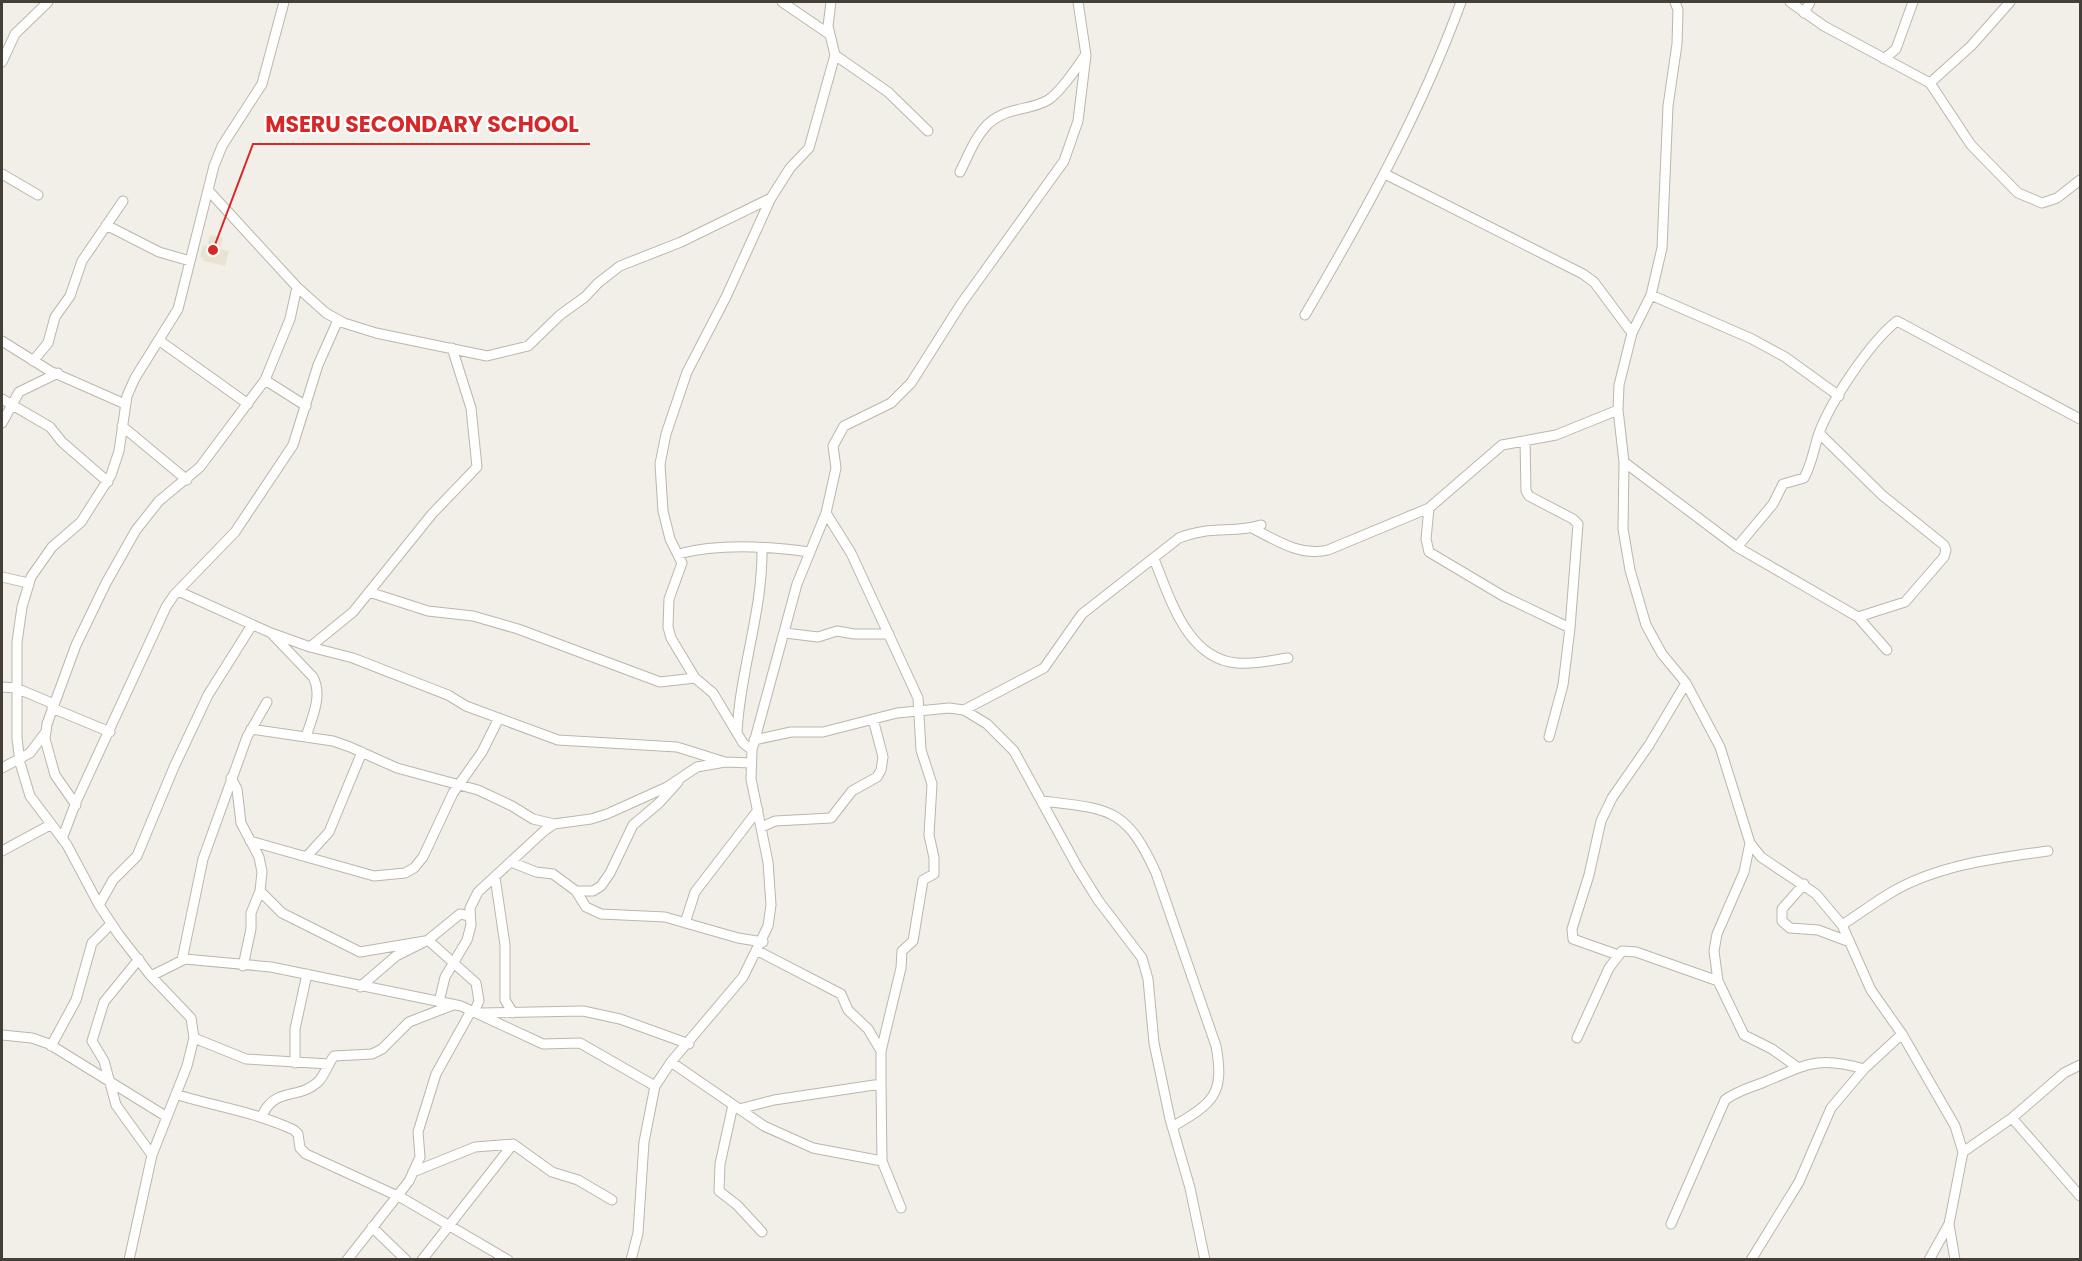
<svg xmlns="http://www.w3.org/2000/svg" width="2082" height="1261" viewBox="0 0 2082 1261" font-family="Poppins,sans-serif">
	<rect width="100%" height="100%" fill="#f2efe8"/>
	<!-- education -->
	<path fill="#e9e3d3" d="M 210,235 L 223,238 L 220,249 L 229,251 L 225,266 L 203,261 L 204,258 L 200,257 L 203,245 L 207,246 Z"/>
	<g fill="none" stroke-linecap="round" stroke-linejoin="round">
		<defs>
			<path id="minor" d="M 782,2 L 829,34
				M 1675,2 L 1678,10 L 1677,44 L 1668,106 L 1662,248 L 1651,295 L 1632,333 L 1619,385 L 1618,410 L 1624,462 L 1623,529 L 1630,570 L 1646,625 L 1662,654 L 1686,683 L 1720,747 L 1750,843 L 1761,857 L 1816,894 L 1842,925 L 1871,990 L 1902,1034 L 1955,1126 L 1963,1152 L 1949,1224 L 1955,1260
				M 1790,2 L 1824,26 L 1930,83 L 1971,145 L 2018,193 L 2042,203 L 2057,198 L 2080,180
				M 1804,13 L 1810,2
				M 835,55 L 888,92 L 928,131
				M 1884,59 L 1896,49 L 1913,2
				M 2,62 L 15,34 L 48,2
				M 1930,83 L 1971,46 L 2010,2
				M 960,172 C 968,156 975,137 988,124 C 1008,106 1030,111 1048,100 C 1059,93 1076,69 1084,57
				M 2,174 L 38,195
				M 1385,174 L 1583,274 L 1594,282 L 1632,333
				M 208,190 L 297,287 L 326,313 L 344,323 L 376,333 L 487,356 L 528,346 L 560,315 L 585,297 L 598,283 L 620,266 L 681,242 L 771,198
				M 106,225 L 159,252 L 190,261
				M 1651,295 L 1752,339 L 1785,357 L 1839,396
				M 1305,315 C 1364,214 1421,112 1461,2
				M 2,341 L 50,371 L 125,404
				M 160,341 L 248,404
				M 33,361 L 48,343 L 55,317 L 70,296 L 82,261 L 123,201
				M 265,380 L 306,406
				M 2,399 L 50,427 L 62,442 L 108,482
				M 2,423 L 19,392 L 58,373
				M 122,426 L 187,480
				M 1819,433 L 1882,495 L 1944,545 L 1946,550 L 1944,557 L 1905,602 L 1858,617
				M 1525,441 L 1526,491 L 1529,496 L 1573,519 L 1578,524 L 1570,628 L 1563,685 L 1549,737
				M 1624,462 L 1737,547 L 1858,617 L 1887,650
				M 1429,508 L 1426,539 L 1429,552 L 1503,596 L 1570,628
				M 826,513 L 851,553 L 918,698 L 921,750 L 932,784 L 929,835 L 934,858 L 934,874 L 923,880 L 913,941 L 902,951 L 901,968 L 881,1051 L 881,1084 L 882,1161 L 901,1208
				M 1252,528 C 1276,540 1300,557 1328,550 L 1429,508 L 1502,445 L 1556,435 L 1618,410
				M 1737,547 L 1773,504 L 1783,484 L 1804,478 C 1812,464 1814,448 1819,433 C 1831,401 1870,342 1897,321 L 2080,419
				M 678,554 C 720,543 767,546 809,552
				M 1154,559 C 1170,598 1187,659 1237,663 C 1254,665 1272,660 1288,658
				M 2,577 L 28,583
				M 178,591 L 271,633 L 310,647 L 353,658 L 448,695 L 466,706 L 558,740 L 677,747 L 725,762
				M 369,592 L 428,611 L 473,616 L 518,629 L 660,682 L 695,678
				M 785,633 L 818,637 L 837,631 L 854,634 L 889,634
				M 273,635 L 313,677 C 323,696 312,717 306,737
				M 310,647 L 353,612 L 432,514 L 477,467 L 471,408 L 452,348
				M 2,687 L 16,688 L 54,704
				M 52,708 L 110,732
				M 964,710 L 1044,668 L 1082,614 L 1179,538 C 1210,525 1234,534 1261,525
				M 251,729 L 333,741 L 350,747 L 397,768 L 478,790 L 512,806 L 533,819 L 554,824
				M 737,732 C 740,670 763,611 762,548
				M 754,740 L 791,732 L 823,732 L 897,713 L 949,708 L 964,710 L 987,724 L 1014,751 L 1078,868 L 1098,900 L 1142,958 L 1148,979 L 1154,1043 L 1170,1119 L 1190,1188 L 1205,1260
				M 752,750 L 743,743 L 713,693 L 695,678 L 671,638 L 668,627 L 669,599 L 682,563 L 670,539 L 663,511 L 660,464 L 666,434 L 687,372 L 726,297 L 771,198 L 790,168 L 809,148 L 835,55 L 828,26 L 831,2
				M 2,768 L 30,753 L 45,733
				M 231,778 L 237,789 L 241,823 L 259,857 L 262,872 L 260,891 L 251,913 L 251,929 L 243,966
				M 1042,801 C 1109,809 1126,807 1156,873 L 1216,1046 C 1225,1095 1213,1103 1172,1127
				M 76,805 L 55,775 L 45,739 L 47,724 L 76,645 L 106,583 L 136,530 L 159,501 L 200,467 L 265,380 L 290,319 L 297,287
				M 762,827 L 775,821 L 831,818 L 852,791 L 877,777 L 881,770 L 883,757 L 873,719
				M 62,839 L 76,802 L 166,607 L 174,595 L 235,532 L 293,445 L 318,365 L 338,320
				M 250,841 L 374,876 L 405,873 L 414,868 L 423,857 L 453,793 L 482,752 L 499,718
				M 1750,843 L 1744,872 L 1717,934 L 1714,951 L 1718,981 L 1744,1035 L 1772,1049 L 1797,1067
				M 2,851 L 50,825
				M 308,855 L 329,832 L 362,752
				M 511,862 L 536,872 L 553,874 L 576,891 L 593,891 L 601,886 L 610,873 L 633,825 L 659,803 L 678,782
				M 495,877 L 505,945 L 505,1000 L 513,1013
				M 1804,884 L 1782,909 L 1782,921 L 1790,928 L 1818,930 L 1850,942
				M 260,891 L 282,913 L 360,952 L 425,941
				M 576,891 L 586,907 L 601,914 L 665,917 L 738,938 L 763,942
				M 99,905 L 113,880 L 137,856 L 174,767 L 208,695 L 252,625
				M 685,923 L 695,892 L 758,810
				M 1842,925 C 1859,914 1875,902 1892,892 C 1938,865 1996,858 2048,851
				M 428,940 L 476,983 L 479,1001 L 474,1012
				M 758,951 L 841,994 L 848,1010 L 868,1029 L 881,1051
				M 1618,955 L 1573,939 L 1572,929 L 1589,875 L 1601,821 L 1612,798 L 1649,745 L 1686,683
				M 139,959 L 104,1002 L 92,1041 L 104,1061 L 116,1105 L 152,1155
				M 182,960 L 203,859 L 247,737 L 267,702
				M 151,976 L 185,959 L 271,967 L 461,1006 L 543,1044 L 580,1043 L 655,1086
				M 360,987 L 396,956 L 428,940 L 460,914 L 470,916
				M 439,1002 L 445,977 L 467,940 L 471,925 L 470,908 L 478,892 L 544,831 L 554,824 L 591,819 L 607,814 L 667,787 L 697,767 L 725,762 L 751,763
				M 481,1013 L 583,1011 L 620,1019 L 689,1044
				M 2,1035 L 32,1038 L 49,1044 L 167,1117
				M 194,1038 L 246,1059 L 329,1064
				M 1577,1038 L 1609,968 L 1622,951 L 1636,952 L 1718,981
				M 51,1046 L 76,1000 L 92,943 L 111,924
				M 671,1062 L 764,1126 L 813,1148 L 882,1161
				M 295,1063 L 295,1029 L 307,974
				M 178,1095 C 218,1107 255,1112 294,1130 L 298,1134 L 300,1148 L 306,1154 L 402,1198 L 508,1260
				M 733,1105 L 720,1164 L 719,1191 L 737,1205 L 762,1232
				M 739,1109 L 774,1100 L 881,1084
				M 262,1116 C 275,1086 298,1101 319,1081 C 325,1074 328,1064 334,1056 L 372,1054 L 382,1049 L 409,1022 L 453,1005
				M 2012,1118 L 2080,1196
				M 1963,1152 L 2012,1118 L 2064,1073 L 2080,1065
				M 413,1172 L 475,1147 L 513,1144 L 552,1172 L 578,1180 L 612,1200
				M 1671,1224 L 1725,1100 C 1737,1091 1749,1088 1762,1083 C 1806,1065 1816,1055 1864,1069
				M 372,1227 L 406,1260
				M 129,1260 L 152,1155 L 187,1066 L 194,1038 L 191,1018 L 151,976 L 119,935 L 99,905 L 67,845 L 30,796 L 20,763 L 17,738 L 17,642 L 22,607 L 31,577 L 52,547 L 81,522 L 111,475 L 119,451 L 127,396 L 135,378 L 178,309 L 214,166 L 222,146 L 262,84 L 284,2
				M 347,1260 L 409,1181 L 420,1157 L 418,1132 L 436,1074 L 471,1011
				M 422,1260 L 513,1144
				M 631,1260 L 638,1233 L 644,1142 L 655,1086 L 671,1062 L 743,977 L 768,926 L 771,905 L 768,862 L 751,779 L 752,750 L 797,584 L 826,513 L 836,468 L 833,446 L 844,426 L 891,403 L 911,383 L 961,304 L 1064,161 L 1078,121 L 1086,55 L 1078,2
				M 1751,1260 L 1799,1182 L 1831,1108 L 1864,1069 L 1902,1034
				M 1929,1260 L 1949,1224"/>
		</defs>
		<!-- minor casing -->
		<use href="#minor" stroke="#bcb6ab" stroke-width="11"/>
		<!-- minor -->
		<use href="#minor" stroke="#fff" stroke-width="9"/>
	</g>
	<!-- callouts -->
	<path fill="none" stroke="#d62828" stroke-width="2" d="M213 250L253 144H590"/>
	<circle fill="#d62828" stroke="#fff" stroke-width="2" cx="213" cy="250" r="6"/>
	<g font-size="22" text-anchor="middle" font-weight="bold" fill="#d62828" stroke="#fff" stroke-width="4.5" stroke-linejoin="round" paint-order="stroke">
		<text x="422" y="132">MSERU SECONDARY SCHOOL</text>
	</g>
	<!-- border -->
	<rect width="2082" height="1261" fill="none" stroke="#443f37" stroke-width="6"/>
</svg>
